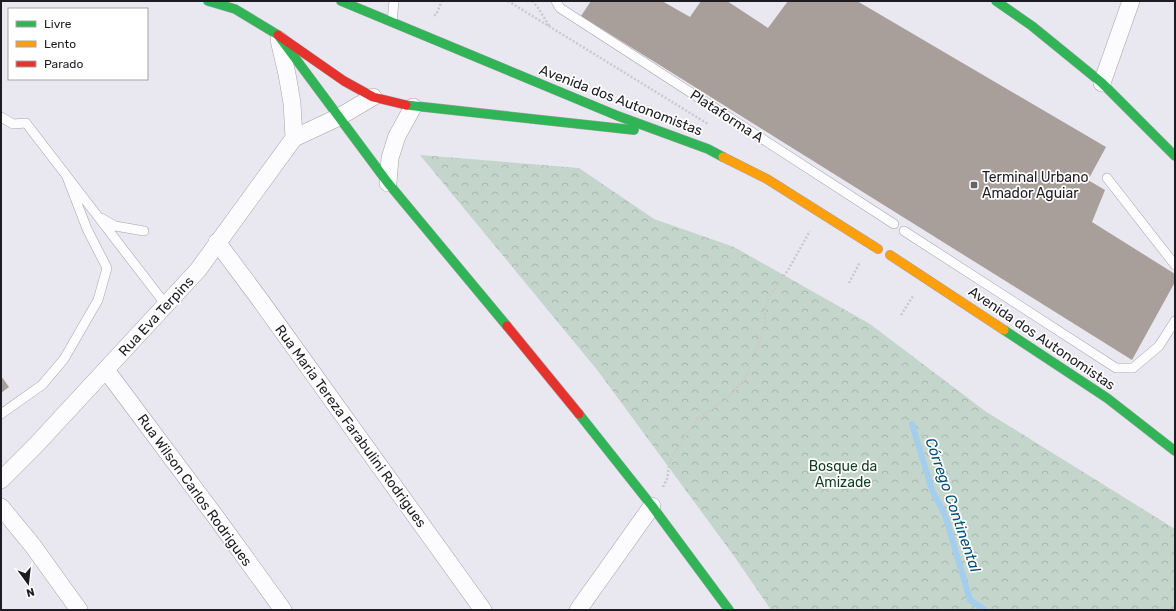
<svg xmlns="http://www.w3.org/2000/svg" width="1176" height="611" viewBox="0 0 1176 611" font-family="Rubik,sans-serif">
	<defs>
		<pattern id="park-crowns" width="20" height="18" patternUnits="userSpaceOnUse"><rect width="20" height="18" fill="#c4d6cc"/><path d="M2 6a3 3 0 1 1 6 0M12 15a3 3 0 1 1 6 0" fill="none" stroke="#a8b7af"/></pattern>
	</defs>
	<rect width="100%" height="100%" fill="#e9e7f0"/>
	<!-- park -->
	<path fill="url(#park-crowns)" d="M 420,155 L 579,168 L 654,219 L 734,247 L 870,324 L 985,411 L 1175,529 L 1175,610 L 771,610 L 734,556 L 598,371 Z"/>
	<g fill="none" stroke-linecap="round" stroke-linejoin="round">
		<!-- stream -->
		<path stroke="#a4ceed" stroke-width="6" d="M 912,424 L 932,490 L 945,515 L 970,600 L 985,610"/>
	</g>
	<!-- building -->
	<path fill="#a89e9a" d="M 591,1 L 662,1 L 690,17 L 701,1 L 727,1 L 768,28 L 788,1 L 857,1 L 1106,147 L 1088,180 L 1105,190 L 1092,222 L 1175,274 L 1175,282 L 1132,360 L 581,16 Z
		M 1,376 L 9,387 L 1,393 Z"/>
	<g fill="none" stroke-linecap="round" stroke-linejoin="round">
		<defs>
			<path id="lane" d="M 556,1 L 560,8 L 894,224
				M 392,22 L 394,1
				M 1,117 L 13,124 L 26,123 L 166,305
				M 1107,178 L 1175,265
				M 101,218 L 115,226 L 144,231
				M 904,231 L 1116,368 L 1133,368 L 1159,346 L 1175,321
				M 1,414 L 42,385 L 64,359 L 98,300 L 107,268 L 87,229 L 67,177"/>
			<path id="street" d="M 279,40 L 287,74 L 292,103 L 294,138
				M 1102,83 L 1131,1
				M 388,183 L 390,158 L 397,136 L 413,107
				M 217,242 L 258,297 L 483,610
				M 106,370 L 218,520 L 283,610
				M 1,480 L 36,445 L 198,270 L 294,138 L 339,117 L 373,97
				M 1,507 L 33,546 L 79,610
				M 578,610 L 652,506"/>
			<path id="fast" d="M 208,1 L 235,9 L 278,35 L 388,183 L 507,326
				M 341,1 L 618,116 L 708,149 L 723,157
				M 996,1 L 1032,26 L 1102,83 L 1175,156
				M 406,105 L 634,130
				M 1004,330 L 1107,398 L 1175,451
				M 579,414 L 652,506 L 729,610"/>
			<path id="slow" d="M 723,157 L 767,179 L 878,249
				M 890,255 L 1004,330"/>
			<path id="jam" d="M 278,35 L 344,81 L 373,97 L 406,105
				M 507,326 L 579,414"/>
		</defs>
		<!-- lane casing -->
		<use href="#lane" stroke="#a5a3ab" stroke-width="10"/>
		<!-- street casing -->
		<use href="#street" stroke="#a5a3ab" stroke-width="18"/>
		<!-- fast casing -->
		<use href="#fast" stroke="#a5a3ab" stroke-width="10"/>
		<!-- slow casing -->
		<use href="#slow" stroke="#a5a3ab" stroke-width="10"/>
		<!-- jam casing -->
		<use href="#jam" stroke="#a5a3ab" stroke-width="10"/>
		<!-- path -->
		<path stroke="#cacacc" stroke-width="2.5" stroke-dasharray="2 2" stroke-linecap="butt" d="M 508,1 L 708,124
			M 532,1 L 538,8 L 550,27
			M 434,15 L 436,15 L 442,1
			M 849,283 L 860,262
			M 901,315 L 913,296
			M 663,487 L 667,479 L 670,461 L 696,419 L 726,400 L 747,376 L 764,328 L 767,300 L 788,270 L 810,231"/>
		<!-- lane -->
		<use href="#lane" stroke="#fcfbfd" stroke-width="9"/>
		<!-- street -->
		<use href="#street" stroke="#fcfbfd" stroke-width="17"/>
		<!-- fast -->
		<use href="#fast" stroke="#30b455" stroke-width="9"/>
		<!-- slow -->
		<use href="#slow" stroke="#ff9f0a" stroke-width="9"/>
		<!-- jam -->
		<use href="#jam" stroke="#e5322d" stroke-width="9"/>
	</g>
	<!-- markers -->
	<rect fill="#65636a" stroke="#fff" stroke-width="1.5" x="970" y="181" width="8" height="8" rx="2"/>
	<g text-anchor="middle" stroke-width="3.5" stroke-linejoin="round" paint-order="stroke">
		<!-- street labels -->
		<g font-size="14" fill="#1e1c22" stroke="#fff">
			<text transform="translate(621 100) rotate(21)" y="5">Avenida dos Autonomistas</text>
			<text transform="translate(727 116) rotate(33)" y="5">Plataforma A</text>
			<text transform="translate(156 316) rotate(-47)" y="5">Rua Eva Terpins</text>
			<text transform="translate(1042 338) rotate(34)" y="5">Avenida dos Autonomistas</text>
			<text transform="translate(351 426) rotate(54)" y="5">Rua Maria Tereza Farabulini Rodrigues</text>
			<text transform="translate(195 490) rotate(54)" y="5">Rua Wilson Carlos Rodrigues</text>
		</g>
		<!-- poi labels -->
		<g font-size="14" fill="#1e1c22" stroke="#fff" text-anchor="start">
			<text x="982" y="182">Terminal Urbano<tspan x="982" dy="16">Amador Aguiar</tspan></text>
		</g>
		<!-- park labels -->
		<g font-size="14" fill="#113e23" stroke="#fff">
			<text x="843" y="471">Bosque da<tspan x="843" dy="16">Amizade</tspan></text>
		</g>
		<!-- water labels -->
		<g font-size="15" font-style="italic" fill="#035077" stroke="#fff">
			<text transform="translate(953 505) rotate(71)" y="5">Córrego Continental</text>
		</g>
	</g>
	<!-- border -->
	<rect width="1176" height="611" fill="none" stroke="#1e1c22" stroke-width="4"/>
	<!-- legend -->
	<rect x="8" y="8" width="140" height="72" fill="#ffffff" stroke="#a5a4a7"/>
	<rect x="16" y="21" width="20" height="6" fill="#30b455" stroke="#a5a4a7"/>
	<text x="44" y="28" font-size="12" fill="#1e1c22">Livre</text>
	<rect x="16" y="41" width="20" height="6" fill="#ff9f0a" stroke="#a5a4a7"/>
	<text x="44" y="48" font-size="12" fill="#1e1c22">Lento</text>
	<rect x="16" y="61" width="20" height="6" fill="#e5322d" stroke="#a5a4a7"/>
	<text x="44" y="68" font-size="12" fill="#1e1c22">Parado</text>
	<!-- north arrow -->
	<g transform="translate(28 583) rotate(165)" stroke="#ffffff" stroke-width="3" paint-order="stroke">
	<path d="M0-3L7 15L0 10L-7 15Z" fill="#1e1c22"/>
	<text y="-6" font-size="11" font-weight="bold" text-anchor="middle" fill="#1e1c22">N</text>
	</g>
</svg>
